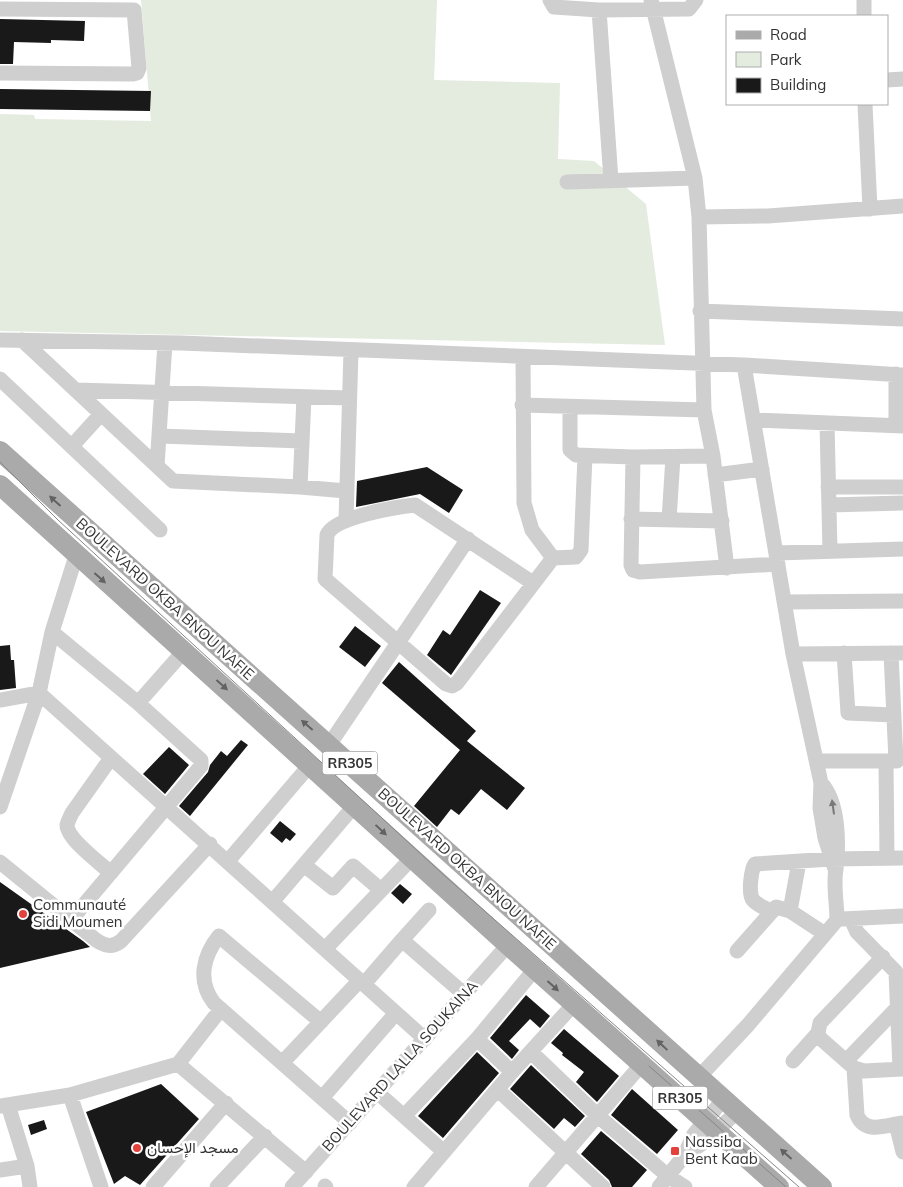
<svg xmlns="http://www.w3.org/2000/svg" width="903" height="1187" viewBox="0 0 903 1187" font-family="Mulish,Vazirmatn,sans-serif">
	<rect width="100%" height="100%" fill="#fff"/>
	<!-- green -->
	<path fill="#e4ebdf" d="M 141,0 L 437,0 L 434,80 L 560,83 L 558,159 L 594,161 L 646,204 L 665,345 L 0,331 L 0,114 L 34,115 L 35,119 L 151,121 Z"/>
	<!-- building -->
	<path fill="#191919" d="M 0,19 L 85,21 L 84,41 L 51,40 L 51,43 L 14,42 L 13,64 L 0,64 Z
		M 0,89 L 151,91 L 150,111 L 0,109 Z
		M 427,467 L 463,490 L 449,513 L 420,494 L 356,507 L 357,481 Z
		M 480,590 L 501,603 L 451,675 L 427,655 L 443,630 L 450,635 Z
		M 355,626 L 381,646 L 365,667 L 339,647 Z
		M 10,645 L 11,660 L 14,660 L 16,688 L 0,690 L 0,646 Z
		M 399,662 L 476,731 L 467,741 L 525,788 L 507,810 L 481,789 L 459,815 L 451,809 L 437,827 L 414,806 L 460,750 L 382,683 Z
		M 241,740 L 248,745 L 190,816 L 179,806 L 208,772 L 210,765 L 221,751 L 227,756 Z
		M 169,747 L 189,765 L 165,794 L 143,774 Z
		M 280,821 L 296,834 L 290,841 L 286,838 L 282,843 L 270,833 Z
		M 0,882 L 83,941 L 90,947 L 0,968 Z
		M 400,884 L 412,894 L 403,904 L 391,893 Z
		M 526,995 L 550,1016 L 540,1028 L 530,1019 L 509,1041 L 519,1050 L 512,1059 L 490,1038 Z
		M 564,1029 L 619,1076 L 597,1102 L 576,1082 L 584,1072 L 562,1055 L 563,1053 L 551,1043 Z
		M 477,1052 L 499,1073 L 443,1138 L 418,1116 Z
		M 531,1065 L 585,1116 L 575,1127 L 564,1118 L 554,1129 L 510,1089 Z
		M 161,1084 L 199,1119 L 140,1185 L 125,1176 L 114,1184 L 86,1112 Z
		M 632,1089 L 678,1130 L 657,1154 L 611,1115 Z
		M 44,1120 L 47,1129 L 31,1135 L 28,1125 Z
		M 601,1131 L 647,1170 L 632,1187 L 612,1187 L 609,1180 L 581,1154 Z"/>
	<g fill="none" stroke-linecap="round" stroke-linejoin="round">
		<!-- minor -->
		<path stroke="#cfcfcf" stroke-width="15" d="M 550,0 L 554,7 L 599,10 L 689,9 L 696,0
			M 651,0 L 695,178 L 699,217 L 704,410 L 713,456 L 727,568
			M 0,9 L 134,10 L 139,68 L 137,73 L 133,74 L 0,73
			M 599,10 L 611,180
			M 864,16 L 864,0
			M 887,80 L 903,79
			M 865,104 L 870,209
			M 567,182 L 695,178
			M 699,217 L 768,216 L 903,206
			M 700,311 L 903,319
			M 0,340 L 181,343 L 744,365 L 903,375
			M 22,340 L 173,481 L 300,487 L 346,491
			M 523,357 L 524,503 L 532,530 L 553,558
			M 744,365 L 793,654 L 821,783 L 820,808 L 825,838 L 835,869
			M 896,374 L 896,426
			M 0,379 L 160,530
			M 76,390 L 349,398
			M 522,405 L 704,410
			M 570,408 L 570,450 L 576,455 L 633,457 L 713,456
			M 754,420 L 903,426
			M 827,423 L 830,551
			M 160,436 L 301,441
			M 72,446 L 101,414
			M 633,457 L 631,565 L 633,570 L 640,572 L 778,564
			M 157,466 L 165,343
			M 715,475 L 762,469
			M 300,487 L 304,397
			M 828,487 L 903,487
			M 829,505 L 903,503
			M 631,519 L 722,521
			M 346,520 L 351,351
			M 669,520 L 673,457
			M 777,553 L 903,549
			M 553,558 L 576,557 L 581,550 L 585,456
			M 533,583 L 415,505 C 396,507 334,517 327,535 L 325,579 L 446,684 L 452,686 L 457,683 L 553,558
			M 785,602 L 903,601
			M 52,632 L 138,703 L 201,760 L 201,766 L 71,920
			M 844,653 L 848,713 L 893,715
			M 891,653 L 896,761
			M 793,654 L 903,653
			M 0,700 L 39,693 L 425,1039
			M 138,703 L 184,651
			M 329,745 L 468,539
			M 817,761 L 897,761
			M 886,762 L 887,858
			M 0,807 L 39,693 L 52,632 L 76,556
			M 228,861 L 310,765
			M 0,862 L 96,940 C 105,946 112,948 121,941 L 210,844
			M 304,865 L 333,888 L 353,866 L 381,890
			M 111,873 C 100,863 67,839 67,825 C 68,821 70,817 72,813 L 111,758
			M 273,901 L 355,805
			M 771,911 C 765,908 757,905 753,900 C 748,894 751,870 755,864 L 831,859 L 903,858
			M 790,911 L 799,862
			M 842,919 L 903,916
			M 851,919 L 857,932 L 896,972 L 900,1069
			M 402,940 L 429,910
			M 325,949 L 411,859
			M 737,951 L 776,907 L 790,911 L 825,934
			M 883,957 L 820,1023 L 818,1033 L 820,1038 L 854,1068 L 864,1071 L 903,1069
			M 364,984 L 402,940 L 464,994
			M 321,1022 L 219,936 C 203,956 197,981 214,1003 L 350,1123
			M 477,1039 L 512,1072
			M 531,1052 L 598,1116 L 668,1176 L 685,1187
			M 793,1061 L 818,1033
			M 846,1061 L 897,1008
			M 282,1063 L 360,980
			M 178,1064 L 306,1172
			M 854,1068 L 857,1115 C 865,1135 886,1125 903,1123
			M 698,1078 L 748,1025 L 837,920 C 837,904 833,885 836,869 C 839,844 839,802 821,783
			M 498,1090 L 603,1187
			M 378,1093 L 443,1151
			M 70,1095 L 101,1187
			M 322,1098 L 396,1013
			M 8,1105 L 27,1166 L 30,1187
			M 0,1106 L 70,1095 L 178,1064 L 221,1009
			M 405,1115 L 477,1039 L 535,969
			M 896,1124 L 903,1152
			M 685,1155 L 703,1143 L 737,1112
			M 0,1170 L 27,1166
			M 325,1186 L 326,1187
			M 153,1187 L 226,1103
			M 217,1187 L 265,1136
			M 292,1187 L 508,945
			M 414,1187 L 512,1072 L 574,1004
			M 536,1187 L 641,1065
			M 659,1187 L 684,1156 L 694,1134 L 723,1100"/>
		<!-- major -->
		<path stroke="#aaa" stroke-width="20" d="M 0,451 L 822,1187
			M 0,485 L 508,945 L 779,1187"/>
		<!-- tram -->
		<path stroke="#878787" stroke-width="1" d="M 0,462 L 58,520 L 446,877 L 799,1187
			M 649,1066 L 786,1187"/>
	</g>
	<!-- one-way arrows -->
	<defs><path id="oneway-solid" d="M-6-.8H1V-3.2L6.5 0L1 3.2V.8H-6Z" transform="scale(1.25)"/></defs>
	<g fill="#626262">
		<use href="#oneway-solid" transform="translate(55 501) rotate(-138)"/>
		<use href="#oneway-solid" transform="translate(100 578) rotate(42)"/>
		<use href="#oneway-solid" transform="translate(222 685) rotate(42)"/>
		<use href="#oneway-solid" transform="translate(307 725) rotate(-139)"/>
		<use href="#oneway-solid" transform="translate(381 830) rotate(43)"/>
		<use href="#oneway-solid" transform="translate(553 986) rotate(42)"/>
		<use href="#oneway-solid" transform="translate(662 1045) rotate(-137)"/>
		<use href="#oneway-solid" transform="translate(786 1154) rotate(-138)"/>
	</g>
	<use fill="#797979" href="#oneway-solid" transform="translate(833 807) rotate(-98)"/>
	<!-- markers -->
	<g fill="#e2413c" stroke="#fff" stroke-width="2">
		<circle cx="23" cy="914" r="5"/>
		<circle cx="137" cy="1148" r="5"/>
		<rect x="670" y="1146" width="10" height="10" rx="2.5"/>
	</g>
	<g text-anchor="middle" stroke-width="5" stroke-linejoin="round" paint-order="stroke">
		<!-- shield labels -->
		<g fill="#fff" stroke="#707070" stroke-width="1">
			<rect x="322.5" y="751.5" width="55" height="23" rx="4"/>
			<rect x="652.5" y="1086.5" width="55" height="23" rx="4"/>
		</g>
		<g font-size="14" font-weight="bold" fill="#323232">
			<text x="350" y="768">RR305</text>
			<text x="680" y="1103">RR305</text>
		</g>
		<!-- street labels -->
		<g font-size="15" fill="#323232" stroke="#fff">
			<text transform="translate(165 599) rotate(42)" y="5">BOULEVARD OKBA BNOU NAFIE</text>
			<text transform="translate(467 869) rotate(42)" y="5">BOULEVARD OKBA BNOU NAFIE</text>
			<text transform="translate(400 1066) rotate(-48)" y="5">BOULEVARD LALLA SOUKAINA</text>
		</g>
		<!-- poi labels -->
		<g font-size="15" fill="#323232" stroke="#fff" text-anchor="start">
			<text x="33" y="910">Communauté<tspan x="33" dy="17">Sidi Moumen</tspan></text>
			<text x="685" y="1147">Nassiba<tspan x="685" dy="17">Bent Kaab</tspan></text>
			<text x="147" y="1153">مسجد الإحسان</text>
		</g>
	</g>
	<!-- legend -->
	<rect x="726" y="15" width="162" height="90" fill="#ffffff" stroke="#adadad"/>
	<rect x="736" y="31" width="25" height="8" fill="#aaaaaa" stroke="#adadad"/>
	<text x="770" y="40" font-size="15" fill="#323232">Road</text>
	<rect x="736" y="52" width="25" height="15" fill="#e4ebdf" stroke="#adadad"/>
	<text x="770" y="65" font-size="15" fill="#323232">Park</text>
	<rect x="736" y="78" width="25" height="15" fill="#191919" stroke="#adadad"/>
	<text x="770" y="90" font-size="15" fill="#323232">Building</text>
</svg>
